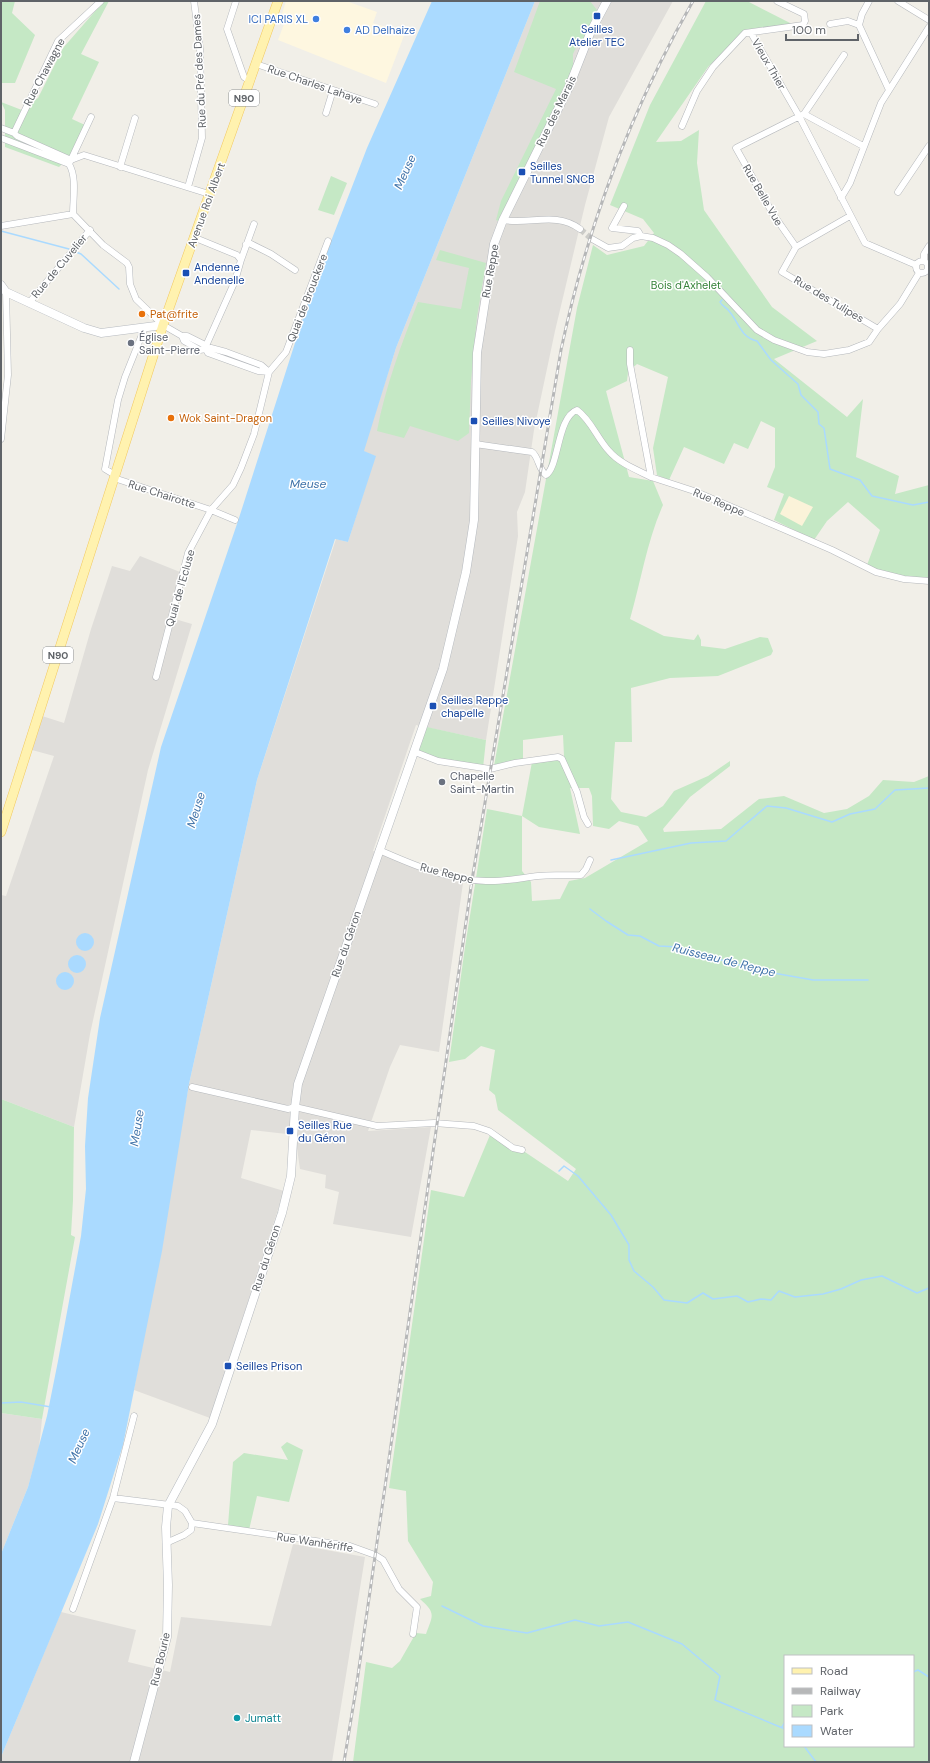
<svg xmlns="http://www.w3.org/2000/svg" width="930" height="1763" viewBox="0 0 930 1763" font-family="'DM Sans',sans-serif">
	<rect width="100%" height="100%" fill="#f1efe8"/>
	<!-- commercial -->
	<path fill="#fef7e0" d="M 286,1 L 346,1 L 377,12 L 373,23 L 405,33 L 386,83 L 278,40 L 287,16 L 282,14 Z"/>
	<!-- industrial -->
	<path fill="#e0deda" d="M 535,1 L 673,1 L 609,117 L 585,205 L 555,331 L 534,430 L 525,492 L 517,512 L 518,536 L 486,740 L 416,725 L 373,851 L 425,872 L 463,883 L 439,1052 L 400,1045 L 390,1067 L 368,1131 L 431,1127 L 411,1237 L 333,1224 L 339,1192 L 325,1188 L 326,1175 L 300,1169 L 295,1135 L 251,1130 L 241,1178 L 284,1191 L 210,1418 L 134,1390 L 189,1084 L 257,780 L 336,539 L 348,542 L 375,456 L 363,451 L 396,348 Z
		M 140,556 L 180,572 L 168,617 L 192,624 L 148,770 L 90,1034 L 74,1127 L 1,1099 L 1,895 L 6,896 L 54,756 L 32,750 L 42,716 L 64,723 L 91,629 L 112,566 L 130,571 Z
		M 1,1413 L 42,1419 L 39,1448 L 28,1487 L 1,1554 Z
		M 293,1544 L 365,1557 L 332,1762 L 1,1762 L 1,1757 L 61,1612 L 136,1630 L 128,1662 L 170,1672 L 181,1617 L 271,1626 Z"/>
	<!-- green -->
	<path fill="#c5e8c5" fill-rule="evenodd" d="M 1,1 L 15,1 L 12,13 L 35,35 L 15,83 L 1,83 Z
		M 104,1 L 109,1 L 81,54 L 99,62 L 72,119 L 85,125 L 70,156 L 59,167 L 5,147 L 5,110 L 1,102 L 27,112 L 31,103 L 38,98 L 63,48 Z
		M 540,1 L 590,1 L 597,10 L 583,42 L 579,41 L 573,54 L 573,67 L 562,92 L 498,221 L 496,220 L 501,201 L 556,89 L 514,72 Z
		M 706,1 L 747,1 L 792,24 L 744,30 L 723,55 L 721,54 L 708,67 L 656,142 L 681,141 L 699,130 L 697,163 L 704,210 L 772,307 L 817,341 L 774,359 L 847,417 L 863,399 L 856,457 L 899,476 L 895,494 L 929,485 L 929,579 C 907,578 886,576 867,565 L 880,530 L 848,502 L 827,521 L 814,540 L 774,520 L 784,494 L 767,487 L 775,467 L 775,428 L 761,421 L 748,449 L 734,443 L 724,464 L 684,447 L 669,480 L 657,475 L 653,448 L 668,377 L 637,364 L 628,372 L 627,381 L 606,391 L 629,477 L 653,481 L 663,505 C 647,541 641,581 630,619 L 664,636 L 694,640 L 698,634 L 701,640 L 701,646 L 725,649 L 760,637 L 768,638 L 773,651 L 771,655 L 718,676 L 670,678 L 631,688 L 632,742 L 615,742 L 611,799 L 621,812 L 646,817 L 663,806 L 674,791 L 708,776 L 730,761 L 730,766 L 690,797 L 663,829 L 664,832 L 721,829 L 759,799 L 784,796 L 824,813 L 847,809 L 869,796 L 883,780 L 914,782 L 929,776 L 929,1762 L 353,1762 L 366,1662 L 392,1668 L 400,1661 L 416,1633 L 426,1634 C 433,1615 436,1613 420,1599 L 431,1596 L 433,1582 L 408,1541 L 406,1491 L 389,1488 L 431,1190 L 464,1197 L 490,1135 L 522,1150 L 568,1181 L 576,1169 L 498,1110 L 495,1095 L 489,1090 L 495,1050 L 481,1046 L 465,1059 L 449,1062 L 465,947 L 487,809 L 522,816 L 532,762 L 564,756 L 563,735 L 523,740 L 523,759 L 494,766 L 577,308 L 593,245 L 607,255 L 644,246 L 654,233 L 643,219 L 610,205 L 650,105 ZM 570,788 L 589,788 L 592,796 L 593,826 L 609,829 L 619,821 L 638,826 L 648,841 L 585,878 L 569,881 L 560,899 L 532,901 L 531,882 L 522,871 L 522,816 L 539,827 L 580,834 ZM 785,1656 L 913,1656 L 913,1746 L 785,1746 Z
		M 331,176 L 347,183 L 334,215 L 318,210 Z
		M 440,250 L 486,263 L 477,317 L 471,381 L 469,433 L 458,441 L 410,426 L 404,438 L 377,431 C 385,388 402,342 418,302 L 461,309 L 469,268 L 436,260 Z
		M 427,727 L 486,740 L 483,768 L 417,753 Z
		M 1,1099 L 74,1127 L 73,1200 L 71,1235 L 75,1237 L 42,1419 L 1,1413 Z
		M 287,1442 L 303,1450 L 289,1502 L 257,1496 L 249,1530 L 228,1525 L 233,1462 L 244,1453 L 288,1460 L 281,1447 Z"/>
	<!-- sand -->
	<path fill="#fbf3d9" d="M 789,496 L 813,507 L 802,526 L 780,514 Z"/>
	<!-- water -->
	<path fill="#aadaff" d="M 432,1 L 535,1 L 396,348 L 364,451 L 376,456 L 348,542 L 335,539 L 257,780 L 189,1084 L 162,1251 L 123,1445 L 98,1524 L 1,1757 L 1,1554 L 28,1487 L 47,1416 L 58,1361 L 81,1236 L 86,1189 L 85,1146 L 88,1098 L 100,1018 L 161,747 L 238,521 L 311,293 L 367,148 Z
		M76 942a9 9 0 1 1 18 0a9 9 0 1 1-18 0Z
		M68 964a9 9 0 1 1 18 0a9 9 0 1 1-18 0Z
		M56 981a9 9 0 1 1 18 0a9 9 0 1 1-18 0Z"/>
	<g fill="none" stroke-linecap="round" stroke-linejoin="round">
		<!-- stream -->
		<path stroke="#aadaff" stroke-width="1.5" d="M 1,231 L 69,249
			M 76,252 L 81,254 L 119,289
			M 722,300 L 720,302 C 722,306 726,307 729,311 C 739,322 740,337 757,341 L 771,360 L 798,384 L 801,395 L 818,412 L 819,424 L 824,428 L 830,469 L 860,480 L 872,496 L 913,505 L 929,502
			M 227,356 L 246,363
			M 611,860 L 691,843 L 726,841 L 767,806 L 786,808 L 832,822 L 850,814 L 875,809 L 895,790 L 929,788
			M 590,909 L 606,921 L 628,935 L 640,936 L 659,946 L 679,947 L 696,956 L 711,957 L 757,970 L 813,980 L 868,980
			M 559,1171 L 564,1166 L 578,1176 L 611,1215 L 629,1245 L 629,1260 L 634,1271 L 653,1287 L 664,1300 L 687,1303 L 703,1293 L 713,1299 L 737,1296 L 748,1302 L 761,1299 L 771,1300 L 779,1291 L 795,1297 L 823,1294 L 841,1289 L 861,1280 L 882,1276 L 917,1293 L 929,1288
			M 1,1403 L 21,1402 L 51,1407
			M 442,1606 L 483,1626 L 527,1633 L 575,1620 L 599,1626 L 628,1622 L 682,1644 L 720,1676 L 715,1700 L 785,1729
			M 913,1672 L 918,1670 L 929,1677
			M 782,1727 L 785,1722
			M 804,1746 L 816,1762"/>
		<!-- street-tunnel -->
		<path stroke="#ccccc8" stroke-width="6" stroke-dasharray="6 3" stroke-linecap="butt" d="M 580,229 L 592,239"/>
		<defs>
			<path id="street" d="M 236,1 L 227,29 L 244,77 L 250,81
				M 869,1 L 862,14 L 859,25 L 889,90
				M 898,1 L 929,20
				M 830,24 L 848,21 L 859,25
				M 751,33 L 799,116 L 865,243 L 916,265
				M 256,64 L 375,104
				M 326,113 L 333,90
				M 804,114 L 844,55
				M 91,117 L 69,164 C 77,177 73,199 73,214 L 103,245 L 127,263 L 129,267 L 130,284 L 136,299 L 163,325 L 182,336 L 187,336 L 203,344 L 208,353 L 258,371 L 269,372
				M 682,126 L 697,91 L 713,67 L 745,33 L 803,25 L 805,21 L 804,14 L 777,1
				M 1,128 L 14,133
				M 1,138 L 69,164
				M 71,160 L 17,136 L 14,133 L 58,41 L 101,1
				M 71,160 L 84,155 L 209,194
				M 120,167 L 135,118
				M 188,187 L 202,138 L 200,48 L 194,1
				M 898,192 L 929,146
				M 841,198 L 850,183 L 881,103 L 929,27
				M 624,206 L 612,228 L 638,231 L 641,236
				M 850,216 L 796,247 L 773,214 L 736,148 L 804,114 L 863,146
				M 503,220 C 530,225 556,211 580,229
				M 1,226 L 73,214
				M 193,237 L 237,255 L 241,260 L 235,281 L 205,348
				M 592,239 L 608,248 L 622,246 L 633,238 L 641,236 L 653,238 L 668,245 L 681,254 L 707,277 L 757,330 L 774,340 L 807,352 L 824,354 L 849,350 L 869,342 L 878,329 L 900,304 L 919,273
				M 246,244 L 249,243 L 271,254 L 295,270
				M 796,247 L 782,272 L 878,329
				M 241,260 L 254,224
				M916 267a6 6 0 1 1 12 0a6 6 0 1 1-12 0Z
				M 924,261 L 924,254 L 929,246
				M 29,303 L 90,230
				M 182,336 L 184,341 L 200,350 L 211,348 L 226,352 L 261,365 L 269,372
				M 630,350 L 630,364 L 651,477 L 694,491 L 781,528 L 832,550 L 876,572 L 904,579 L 929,581
				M 1,439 L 8,375 L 6,292
				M 475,444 L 532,452 C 539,457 538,469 546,475 C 559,467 557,417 577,410 C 591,420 597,438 609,451 C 619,463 637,470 651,477
				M 115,475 L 105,469 L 118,400 L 125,377 L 145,327
				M 114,478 L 211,510 L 235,520
				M 156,677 L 188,553 L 211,510 L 233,485 L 241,468 L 254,434 L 269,372 L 286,352 L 328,241
				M 415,752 L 438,761 L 490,769 L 515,763 L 558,757 L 562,759 L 577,792 L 584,817 L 588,824
				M 379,850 C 413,865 448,880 486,881 C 504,882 521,878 538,876 C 552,875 567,875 581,875 L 586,869 L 590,860
				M 192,1087 L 288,1109 L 295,1107 L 377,1126 L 434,1123 L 474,1126 L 489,1131 L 513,1148 L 522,1150
				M 113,1498 L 178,1506 L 185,1511 L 192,1523 L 350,1546 L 375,1555 L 383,1560 L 399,1589 L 417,1607 L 413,1634
				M 166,1543 L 184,1535 L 191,1530 L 192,1523
				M 73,1609 L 113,1498 L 134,1416"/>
			<path id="secondary" d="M 1,285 L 6,292
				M 6,292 L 84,328 L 101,333 L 163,325
				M 134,1762 L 167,1637 L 168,1585 L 166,1527 L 168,1506 L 212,1424 L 282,1213 L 291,1176 L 295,1107 L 298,1084 L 443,669 L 466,572 L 474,520 L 477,353 L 494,244 L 503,220 L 569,87 L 591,31 L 607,1"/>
			<path id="primary" d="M 1,832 L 163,325 L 278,1"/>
		</defs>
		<!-- street casing -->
		<use href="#street" stroke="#b5b8bc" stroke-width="7"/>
		<!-- secondary casing -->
		<use href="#secondary" stroke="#b6babf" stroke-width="9"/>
		<!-- primary casing -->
		<use href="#primary" stroke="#f2c960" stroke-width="10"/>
		<!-- street -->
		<use href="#street" stroke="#fff" stroke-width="6"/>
		<!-- secondary -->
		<use href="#secondary" stroke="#fff" stroke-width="8"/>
		<!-- primary -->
		<use href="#primary" stroke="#fff2af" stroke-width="9"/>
		<defs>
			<path id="rail" d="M 344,1762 L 356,1689 L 472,880 L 561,350 C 587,227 631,110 693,1"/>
		</defs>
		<!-- rail casing -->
		<use href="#rail" stroke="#b6b7b8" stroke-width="3"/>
		<!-- rail -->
		<use href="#rail" stroke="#fff" stroke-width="1.5" stroke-dasharray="4.5" stroke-linecap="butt"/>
	</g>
	<!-- markers -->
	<g fill="#1a4fb4" stroke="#fff" stroke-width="1.5">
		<rect x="593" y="12" width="8" height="8" rx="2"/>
		<rect x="518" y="168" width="8" height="8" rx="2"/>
		<rect x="182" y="269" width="8" height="8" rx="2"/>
		<rect x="470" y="417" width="8" height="8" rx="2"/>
		<rect x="429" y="702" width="8" height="8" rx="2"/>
		<rect x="286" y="1127" width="8" height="8" rx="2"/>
		<rect x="224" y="1362" width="8" height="8" rx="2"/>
	</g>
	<g fill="#3f7fe0" stroke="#fff" stroke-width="1.5">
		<circle cx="316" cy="19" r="4"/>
		<circle cx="347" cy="30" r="4"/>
	</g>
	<g fill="#e8710a" stroke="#fff" stroke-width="1.5">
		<circle cx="142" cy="314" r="4"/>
		<circle cx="171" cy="418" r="4"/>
	</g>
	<g fill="#6b7280" stroke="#fff" stroke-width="1.5">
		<circle cx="131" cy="343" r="4"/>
		<circle cx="442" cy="782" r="4"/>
	</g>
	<circle fill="#0f9aa8" stroke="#fff" stroke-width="1.5" cx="237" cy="1718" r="4"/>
	<g text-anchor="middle" stroke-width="3" stroke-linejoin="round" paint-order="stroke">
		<!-- shield labels -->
		<g fill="#fff" stroke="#8f9295" stroke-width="1">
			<rect x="229" y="90" width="30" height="16" rx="3"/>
			<rect x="43" y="647" width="30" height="16" rx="3"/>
		</g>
		<g font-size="10" font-weight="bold" fill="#5f6368">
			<text x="244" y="102">N90</text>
			<text x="58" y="659">N90</text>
		</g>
		<!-- shop labels -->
		<g font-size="11" fill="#366cbe" stroke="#fff" text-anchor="end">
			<text x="308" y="23">ICI PARIS XL</text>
			<text x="355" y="34" text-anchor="start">AD Delhaize</text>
		</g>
		<!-- transit labels -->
		<g font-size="11" fill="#164399" stroke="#fff" text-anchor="start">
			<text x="597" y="33" text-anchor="middle">Seilles<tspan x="597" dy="13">Atelier TEC</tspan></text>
			<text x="530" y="170">Seilles<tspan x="530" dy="13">Tunnel SNCB</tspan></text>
			<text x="194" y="271">Andenne<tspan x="194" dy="13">Andenelle</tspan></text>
			<text x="482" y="425">Seilles Nivoye</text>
			<text x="441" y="704">Seilles Reppe<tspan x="441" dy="13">chapelle</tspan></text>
			<text x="298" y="1129">Seilles Rue<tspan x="298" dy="13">du Géron</tspan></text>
			<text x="236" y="1370">Seilles Prison</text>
		</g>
		<!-- street labels -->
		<g font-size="11" fill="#5f6368" stroke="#fff">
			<text transform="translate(769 64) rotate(60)" y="4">Vieux Thier</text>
			<text transform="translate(199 71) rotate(-93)" y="4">Rue du Pré des Dames</text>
			<text transform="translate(44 72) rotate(-62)" y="4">Rue Chawagne</text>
			<text transform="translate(315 84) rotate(19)" y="4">Rue Charles Lahaye</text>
			<text transform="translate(556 111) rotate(-64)" y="4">Rue des Marais</text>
			<text transform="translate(763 195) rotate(60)" y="4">Rue Belle Vue</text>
			<text transform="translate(206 205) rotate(-70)" y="4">Avenue Roi Albert</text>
			<text transform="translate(59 266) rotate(-50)" y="4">Rue de Cuvelier</text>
			<text transform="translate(490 271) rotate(-80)" y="4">Rue Reppe</text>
			<text transform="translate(307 298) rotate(-69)" y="4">Quai de Brouckere</text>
			<text transform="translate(829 299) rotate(31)" y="4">Rue des Tulipes</text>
			<text transform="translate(162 494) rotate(18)" y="4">Rue Chairotte</text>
			<text transform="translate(719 502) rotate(23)" y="4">Rue Reppe</text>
			<text transform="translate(180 588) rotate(-74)" y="4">Quai de l'Ecluse</text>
			<text transform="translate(447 873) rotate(14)" y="4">Rue Reppe</text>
			<text transform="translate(346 944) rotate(-71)" y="4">Rue du Géron</text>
			<text transform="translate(266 1258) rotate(-72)" y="4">Rue du Géron</text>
			<text transform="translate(315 1542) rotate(9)" y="4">Rue Wanhériffe</text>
			<text transform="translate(160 1659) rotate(-77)" y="4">Rue Bourie</text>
		</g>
		<!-- park labels -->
		<g font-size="11" fill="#348238" stroke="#fff">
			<text x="686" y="289">Bois d'Axhelet</text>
		</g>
		<!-- food labels -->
		<g font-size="11" fill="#c56008" stroke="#fff" text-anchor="start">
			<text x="150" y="318">Pat@frite</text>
			<text x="179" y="422">Wok Saint-Dragon</text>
		</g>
		<!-- worship labels -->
		<g font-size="11" fill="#5b616d" stroke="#fff" text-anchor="start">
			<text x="139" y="341">Église<tspan x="139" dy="13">Saint-Pierre</tspan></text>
			<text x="450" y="780">Chapelle<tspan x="450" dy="13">Saint-Martin</tspan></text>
		</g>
		<!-- culture labels -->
		<g font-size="11" fill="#0d838f" stroke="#fff" text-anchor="start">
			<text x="245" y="1722">Jumatt</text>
		</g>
		<!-- water labels -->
		<g font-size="12" font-style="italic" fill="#4174aa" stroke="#fff">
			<text transform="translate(405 172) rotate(-66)" y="4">Meuse</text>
			<text x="308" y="488">Meuse</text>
			<text transform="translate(196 810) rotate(-73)" y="4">Meuse</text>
			<text transform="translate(724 960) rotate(14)" y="4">Ruisseau de Reppe</text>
			<text transform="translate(137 1128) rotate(-81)" y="4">Meuse</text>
			<text transform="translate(79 1446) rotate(-66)" y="4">Meuse</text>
		</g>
	</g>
	<!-- border -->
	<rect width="930" height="1763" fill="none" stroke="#5f6368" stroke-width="4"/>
	<!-- legend -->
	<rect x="784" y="1655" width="130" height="92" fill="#ffffff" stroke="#bfc1c3"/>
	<rect x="792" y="1668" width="20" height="6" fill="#fff2af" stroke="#bfc1c3"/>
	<text x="820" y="1675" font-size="12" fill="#5f6368">Road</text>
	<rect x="792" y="1688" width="20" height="6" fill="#b6b7b8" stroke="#bfc1c3"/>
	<text x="820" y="1695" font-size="12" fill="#5f6368">Railway</text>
	<rect x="792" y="1705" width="20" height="12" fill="#c5e8c5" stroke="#bfc1c3"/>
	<text x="820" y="1715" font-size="12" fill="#5f6368">Park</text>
	<rect x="792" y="1725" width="20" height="12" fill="#aadaff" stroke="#bfc1c3"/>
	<text x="820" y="1735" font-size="12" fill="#5f6368">Water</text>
	<!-- scale -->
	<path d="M786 34v6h72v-6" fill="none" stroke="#5f6368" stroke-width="2"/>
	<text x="792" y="34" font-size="12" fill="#5f6368" stroke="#ffffff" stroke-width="3" paint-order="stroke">100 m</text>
</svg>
